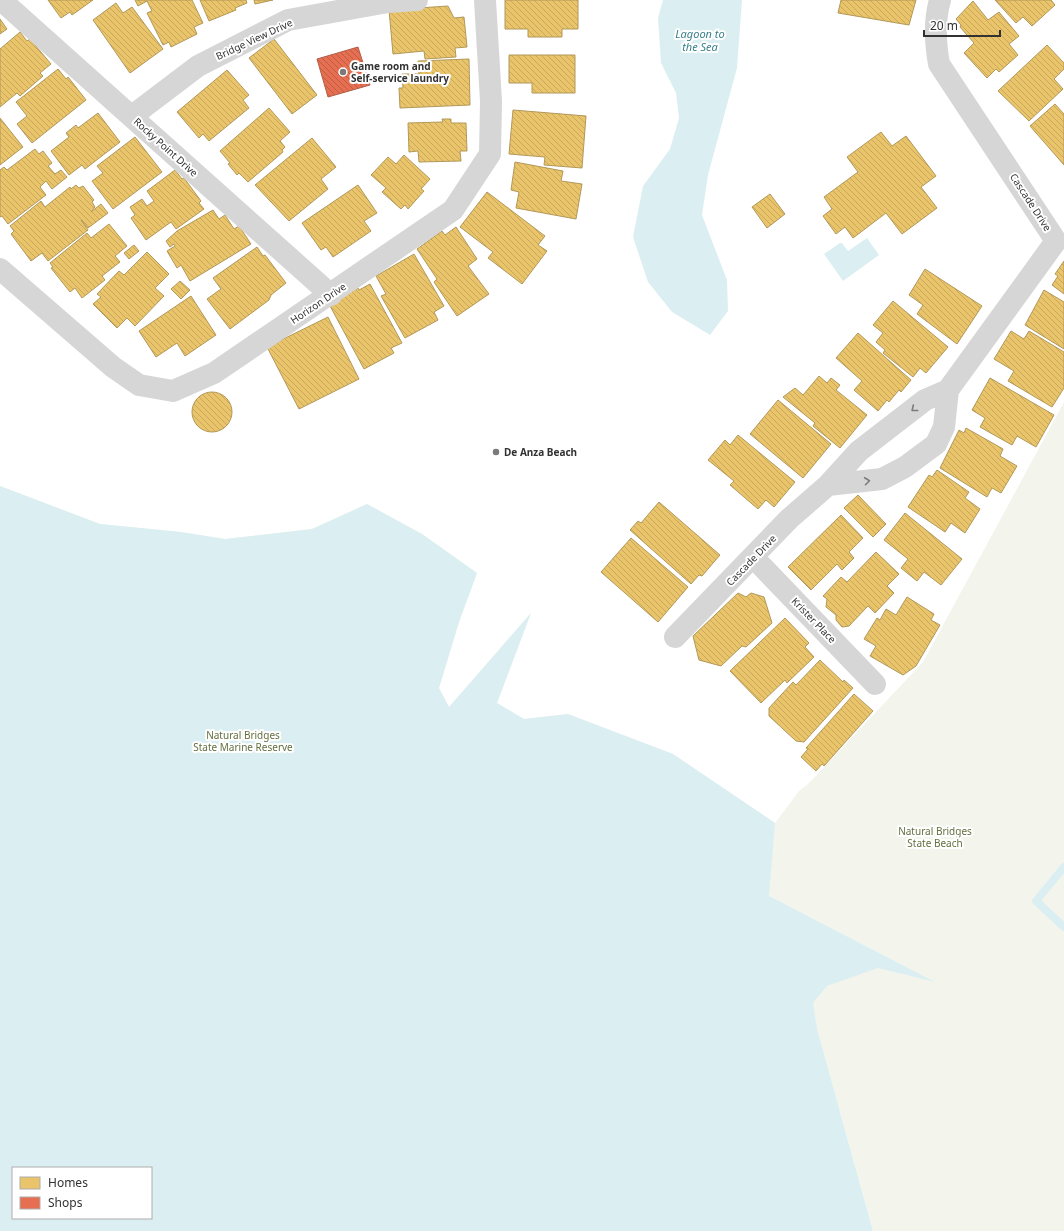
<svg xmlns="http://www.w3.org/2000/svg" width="1064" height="1231" viewBox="0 0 1064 1231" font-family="'Noto Sans',sans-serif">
	<defs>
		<pattern id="homes-back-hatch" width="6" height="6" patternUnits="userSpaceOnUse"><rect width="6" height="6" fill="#e9c46a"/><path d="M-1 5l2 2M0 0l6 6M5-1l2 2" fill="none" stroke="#c8a95c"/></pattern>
		<pattern id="shops-back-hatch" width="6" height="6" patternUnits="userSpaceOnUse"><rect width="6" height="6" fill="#e76f51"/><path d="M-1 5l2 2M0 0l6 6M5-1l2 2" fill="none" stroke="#bc5c44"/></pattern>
	</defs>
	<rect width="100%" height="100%" fill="#fff"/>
	<!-- park -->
	<path fill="#f3f5ed" d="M 1064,402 L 1064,1231 L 873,1231 L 840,1112 L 0,486 L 100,524 L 181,532 L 225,539 L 312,529 L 367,504 L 422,534 L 477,573 L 459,622 L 439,688 L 449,707 L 531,613 L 497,703 L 524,719 L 568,714 L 673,754 L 775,823 L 799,791 L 808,784 L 923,662 Z"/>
	<!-- water -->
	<path fill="#dbeff2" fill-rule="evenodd" d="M 663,0 L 742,0 L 737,68 L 708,175 L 702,215 L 727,280 L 728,311 L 710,335 L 672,312 L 648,282 L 633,237 L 643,186 L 670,149 L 679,118 L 676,93 L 661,63 L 658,18 Z
		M 867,238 L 879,255 L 843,281 L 824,254 L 840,243 L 842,243 L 848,251 Z
		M 0,486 L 100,524 L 181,532 L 225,539 L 312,529 L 367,504 L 422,534 L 477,573 L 459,622 L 439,688 L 449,707 L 531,613 L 497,703 L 524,719 L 568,714 L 673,754 L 775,823 L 769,896 L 935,982 L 878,968 L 827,986 L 813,1003 L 817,1029 L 873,1231 L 0,1231 ZM 13,1168 L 151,1168 L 151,1218 L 13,1218 Z"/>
	<!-- homes -->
	<path fill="url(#homes-back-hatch)" stroke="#b29859" d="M 48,0 L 93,0 L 72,15 L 70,12 L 61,18 Z
		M 135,0 L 192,0 L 203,23 L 194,27 L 197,34 L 171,47 L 169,42 L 163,45 L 147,13 L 152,11 L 147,1 L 138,6 Z
		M 200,0 L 246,0 L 247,3 L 235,8 L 236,10 L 209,21 Z
		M 254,0 L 273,0 L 255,4 Z
		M 505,0 L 578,0 L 578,29 L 562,29 L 562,37 L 528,37 L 528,29 L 505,29 Z
		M 841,0 L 916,0 L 909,25 L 838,13 Z
		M 995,0 L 1051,0 L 1055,5 L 1032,26 L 1023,17 L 1016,23 Z
		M 973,1 L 988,20 L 999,12 L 1019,36 L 1009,44 L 1018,55 L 999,72 L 996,69 L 987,78 L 964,53 L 974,43 L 960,27 L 961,25 L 956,19 Z
		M 116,3 L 123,13 L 132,7 L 163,49 L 130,73 L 93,20 Z
		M 448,6 L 454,18 L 464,17 L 467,47 L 455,48 L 456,57 L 425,59 L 424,51 L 393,54 L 389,10 Z
		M 0,19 L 7,29 L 0,34 Z
		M 20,32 L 27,41 L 30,39 L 51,64 L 40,73 L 43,76 L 20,96 L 17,93 L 0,107 L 0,49 Z
		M 274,39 L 317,95 L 292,114 L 249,58 Z
		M 1047,45 L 1064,63 L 1064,69 L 1054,79 L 1063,89 L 1029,121 L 998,91 Z
		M 509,55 L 575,55 L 575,93 L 532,93 L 532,83 L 509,83 Z
		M 469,59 L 470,105 L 400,108 L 399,88 L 403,88 L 402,74 L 419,74 L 418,61 Z
		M 58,69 L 66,79 L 68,77 L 86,100 L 32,143 L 17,124 L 27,116 L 16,102 Z
		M 227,70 L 249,95 L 243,100 L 249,108 L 209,141 L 203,134 L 199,138 L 177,112 Z
		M 1055,104 L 1064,114 L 1064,165 L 1030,126 Z
		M 269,108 L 290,132 L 280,141 L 285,147 L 282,150 L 283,152 L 248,182 L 239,173 L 237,175 L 228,164 L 230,163 L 220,151 Z
		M 513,110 L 586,116 L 582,168 L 544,165 L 545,157 L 509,154 Z
		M 98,113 L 120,142 L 85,169 L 82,165 L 69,175 L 51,151 L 69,137 L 66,133 L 76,125 L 78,128 Z
		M 0,118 L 23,147 L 0,165 Z
		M 442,119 L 451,119 L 451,123 L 466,123 L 467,151 L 460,151 L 461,161 L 419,162 L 418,151 L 409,152 L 408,123 L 443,122 Z
		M 881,132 L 892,146 L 906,136 L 936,176 L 921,187 L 937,208 L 902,234 L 886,213 L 853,238 L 845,227 L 836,234 L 823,216 L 832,209 L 824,197 L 858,172 L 847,157 Z
		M 135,137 L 162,172 L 113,209 L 92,181 L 103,173 L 97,166 Z
		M 312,138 L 336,167 L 321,179 L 328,189 L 289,221 L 255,185 Z
		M 35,149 L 39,154 L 43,151 L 52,163 L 48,166 L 55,174 L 61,170 L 67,177 L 52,189 L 46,181 L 40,187 L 46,195 L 8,224 L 2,216 L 0,217 L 0,170 L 4,167 L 7,170 Z
		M 404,155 L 430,179 L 421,189 L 424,191 L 408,209 L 405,205 L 401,209 L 382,192 L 386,188 L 371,175 L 388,157 L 396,164 Z
		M 515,162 L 563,171 L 561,181 L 582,184 L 576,219 L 516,208 L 519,192 L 511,190 Z
		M 175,170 L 182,179 L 184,178 L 201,201 L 199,203 L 204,209 L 176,229 L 171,222 L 146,240 L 131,218 L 135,215 L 130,207 L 142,199 L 147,206 L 154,201 L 147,191 Z
		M 76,185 L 79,188 L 83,186 L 94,200 L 92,202 L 95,207 L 91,212 L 101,204 L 108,213 L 88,228 L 81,220 L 88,230 L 48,261 L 42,253 L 31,261 L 11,234 L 14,231 L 10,226 L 41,201 L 45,207 L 70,187 L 71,189 Z
		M 358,185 L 377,213 L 364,221 L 371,231 L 333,257 L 326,247 L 321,250 L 302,223 Z
		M 487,192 L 545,236 L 538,245 L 547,251 L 522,284 L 488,258 L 493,252 L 460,227 Z
		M 770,194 L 785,214 L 767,228 L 752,207 Z
		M 213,210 L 219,219 L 225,215 L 234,229 L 239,226 L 251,244 L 190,281 L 181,265 L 177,268 L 167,251 L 175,246 L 174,244 L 170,247 L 166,241 L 177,231 Z
		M 109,224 L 127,246 L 115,256 L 120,262 L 102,276 L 105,280 L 82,298 L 75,288 L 70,292 L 51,268 L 53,267 L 50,263 L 87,233 L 91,238 Z
		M 456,227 L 477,259 L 468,266 L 489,294 L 457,316 L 434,282 L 437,279 L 417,249 L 442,231 L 445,235 Z
		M 134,245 L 139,251 L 129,259 L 124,253 Z
		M 257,247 L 263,256 L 265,255 L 286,283 L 271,295 L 269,300 L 230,329 L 207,299 L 221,289 L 213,278 Z
		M 147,252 L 169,274 L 155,288 L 164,296 L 135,326 L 127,318 L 117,328 L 93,304 L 101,297 L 97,294 L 119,271 L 124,275 Z
		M 414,254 L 444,306 L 434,312 L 438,320 L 405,338 L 381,296 L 386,294 L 376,276 Z
		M 1064,261 L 1064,294 L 1052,285 L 1058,276 L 1055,274 Z
		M 925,269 L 982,306 L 957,344 L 917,314 L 923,305 L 909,295 Z
		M 180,281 L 190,290 L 181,299 L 171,289 Z
		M 370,284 L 402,343 L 391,348 L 394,353 L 364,369 L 329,304 L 358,288 L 359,290 Z
		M 1044,290 L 1064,302 L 1064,349 L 1025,325 Z
		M 191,296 L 216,335 L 185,356 L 177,343 L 156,357 L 139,331 Z
		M 893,301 L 948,347 L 926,373 L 920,368 L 913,377 L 883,353 L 885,350 L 876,342 L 883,333 L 873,325 Z
		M 328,317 L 359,379 L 299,409 L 267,347 Z
		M 1011,331 L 1024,339 L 1029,331 L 1064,352 L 1064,388 L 1052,407 L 1008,381 L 1014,371 L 994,359 Z
		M 858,333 L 911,380 L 901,392 L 899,390 L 889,402 L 887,400 L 878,411 L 854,390 L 862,381 L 836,358 Z
		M 819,376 L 827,383 L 831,378 L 840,385 L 836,390 L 867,415 L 840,448 L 813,426 L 815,423 L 783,397 L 795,388 L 803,395 Z
		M 990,378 L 1054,415 L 1036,447 L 1017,436 L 1012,445 L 980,427 L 985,418 L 972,410 Z
		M192 412a20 20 0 1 1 40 0a20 20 0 1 1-40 0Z
		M 778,400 L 831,444 L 803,478 L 750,434 Z
		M 966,428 L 1003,449 L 1000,456 L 1017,466 L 1001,493 L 992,488 L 987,497 L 940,468 L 959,430 L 964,433 Z
		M 738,435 L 795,482 L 774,507 L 766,500 L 758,509 L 730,485 L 734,481 L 708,460 L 725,440 L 730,445 Z
		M 937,470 L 969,492 L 965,498 L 980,509 L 965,533 L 951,523 L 945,532 L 908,507 L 929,475 L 932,477 Z
		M 858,495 L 886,524 L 873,537 L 844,508 Z
		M 659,502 L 720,555 L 702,576 L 699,575 L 691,584 L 630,530 L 638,521 L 641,523 Z
		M 905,513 L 962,559 L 941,585 L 924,572 L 917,581 L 901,568 L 908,559 L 884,540 Z
		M 841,515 L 863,538 L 849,552 L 854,558 L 842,570 L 837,564 L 811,590 L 788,567 Z
		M 631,538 L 688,587 L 658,622 L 601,572 Z
		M 876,552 L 899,574 L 887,586 L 894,593 L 875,613 L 868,606 L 849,626 L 842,627 L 836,620 L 836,615 L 826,607 L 827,599 L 823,596 L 841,577 L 847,582 Z
		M 738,593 L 746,597 L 751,593 L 764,597 L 772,623 L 746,647 L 742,646 L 721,666 L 699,660 L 693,636 Z
		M 907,597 L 934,614 L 931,620 L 940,625 L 916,666 L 903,675 L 870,656 L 876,646 L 864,639 L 877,618 L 880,620 L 886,609 L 896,615 Z
		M 785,618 L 809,643 L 805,647 L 814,657 L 787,683 L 785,680 L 761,703 L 730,671 Z
		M 820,660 L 843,682 L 844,680 L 853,688 L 804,742 L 796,741 L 769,716 L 769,708 L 793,682 L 796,685 Z
		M 854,694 L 873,711 L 824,766 L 822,764 L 816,771 L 801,757 L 808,749 L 806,748 Z"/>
	<!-- shops -->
	<path fill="url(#shops-back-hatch)" stroke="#b15d48" d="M 358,47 L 370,85 L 328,97 L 317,59 Z"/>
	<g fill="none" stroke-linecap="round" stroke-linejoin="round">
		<!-- stream -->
		<path stroke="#dbeff2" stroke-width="8" d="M 1064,867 L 1036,901 L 1064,927"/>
		<!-- street -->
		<path stroke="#d6d6d6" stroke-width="22" d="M 1,0 L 331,295
			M 132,116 L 198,66 L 288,20 L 388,2 L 417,0
			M 0,269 L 113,367 L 139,385 L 173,391 L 214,373 L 453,210 L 490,154 L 491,101 L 485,0
			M 828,485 L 882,479 L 905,467 L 936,444 L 944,427 L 948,390 L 1056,241 L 939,64 C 935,42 934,21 940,0
			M 753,557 L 875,684
			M 675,637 L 789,519 L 828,485 L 859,451 L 925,400 L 948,390"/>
	</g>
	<!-- one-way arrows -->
	<defs><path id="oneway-chevron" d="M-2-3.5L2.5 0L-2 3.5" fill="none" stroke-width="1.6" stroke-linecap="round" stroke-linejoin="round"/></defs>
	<g stroke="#7c7c7c">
		<use href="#oneway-chevron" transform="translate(914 409) rotate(141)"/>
		<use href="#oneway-chevron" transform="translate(867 481) rotate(-7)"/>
	</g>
	<!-- markers -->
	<g fill="#7a7a7a" stroke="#fff" stroke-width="1.5">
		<circle cx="343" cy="72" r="4"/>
		<circle cx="496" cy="452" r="4"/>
	</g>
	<g text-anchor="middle" stroke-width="4" stroke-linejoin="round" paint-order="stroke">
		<!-- street labels -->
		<g font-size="10" fill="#323232" stroke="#fff">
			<text transform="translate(254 39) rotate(-25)" y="4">Bridge View Drive</text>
			<text transform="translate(166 147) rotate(42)" y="4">Rocky Point Drive</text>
			<text transform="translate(1031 202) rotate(57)" y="4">Cascade Drive</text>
			<text transform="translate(318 303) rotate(-34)" y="4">Horizon Drive</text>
			<text transform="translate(751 560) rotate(-46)" y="4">Cascade Drive</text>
			<text transform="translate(814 620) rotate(46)" y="4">Krister Place</text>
		</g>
		<!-- poi labels -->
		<g font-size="10" font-weight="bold" fill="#323232" stroke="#fff" text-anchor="start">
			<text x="351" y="70">Game room and<tspan x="351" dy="12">Self-service laundry</tspan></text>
			<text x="504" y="456">De Anza Beach</text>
		</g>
		<!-- park labels -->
		<g font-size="10" fill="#636f3f" stroke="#fff">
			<text x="243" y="739">Natural Bridges<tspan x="243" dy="12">State Marine Reserve</tspan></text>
			<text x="935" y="835">Natural Bridges<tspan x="935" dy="12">State Beach</tspan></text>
		</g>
		<!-- water labels -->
		<g font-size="11" font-style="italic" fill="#3a8089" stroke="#fff">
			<text x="700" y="38">Lagoon to<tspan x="700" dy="13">the Sea</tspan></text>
		</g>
	</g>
	<!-- legend -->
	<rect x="12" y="1167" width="140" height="52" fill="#ffffff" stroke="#adadad"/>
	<rect x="20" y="1177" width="20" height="12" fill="#e9c46a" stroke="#adadad"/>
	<text x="48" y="1187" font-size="12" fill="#323232">Homes</text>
	<rect x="20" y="1197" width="20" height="12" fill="#e76f51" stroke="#adadad"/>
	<text x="48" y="1207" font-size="12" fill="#323232">Shops</text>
	<!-- scale -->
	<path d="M924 30v6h76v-6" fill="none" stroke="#323232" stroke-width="2"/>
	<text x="930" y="30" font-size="12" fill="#323232" stroke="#ffffff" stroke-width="3" paint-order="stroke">20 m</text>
</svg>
